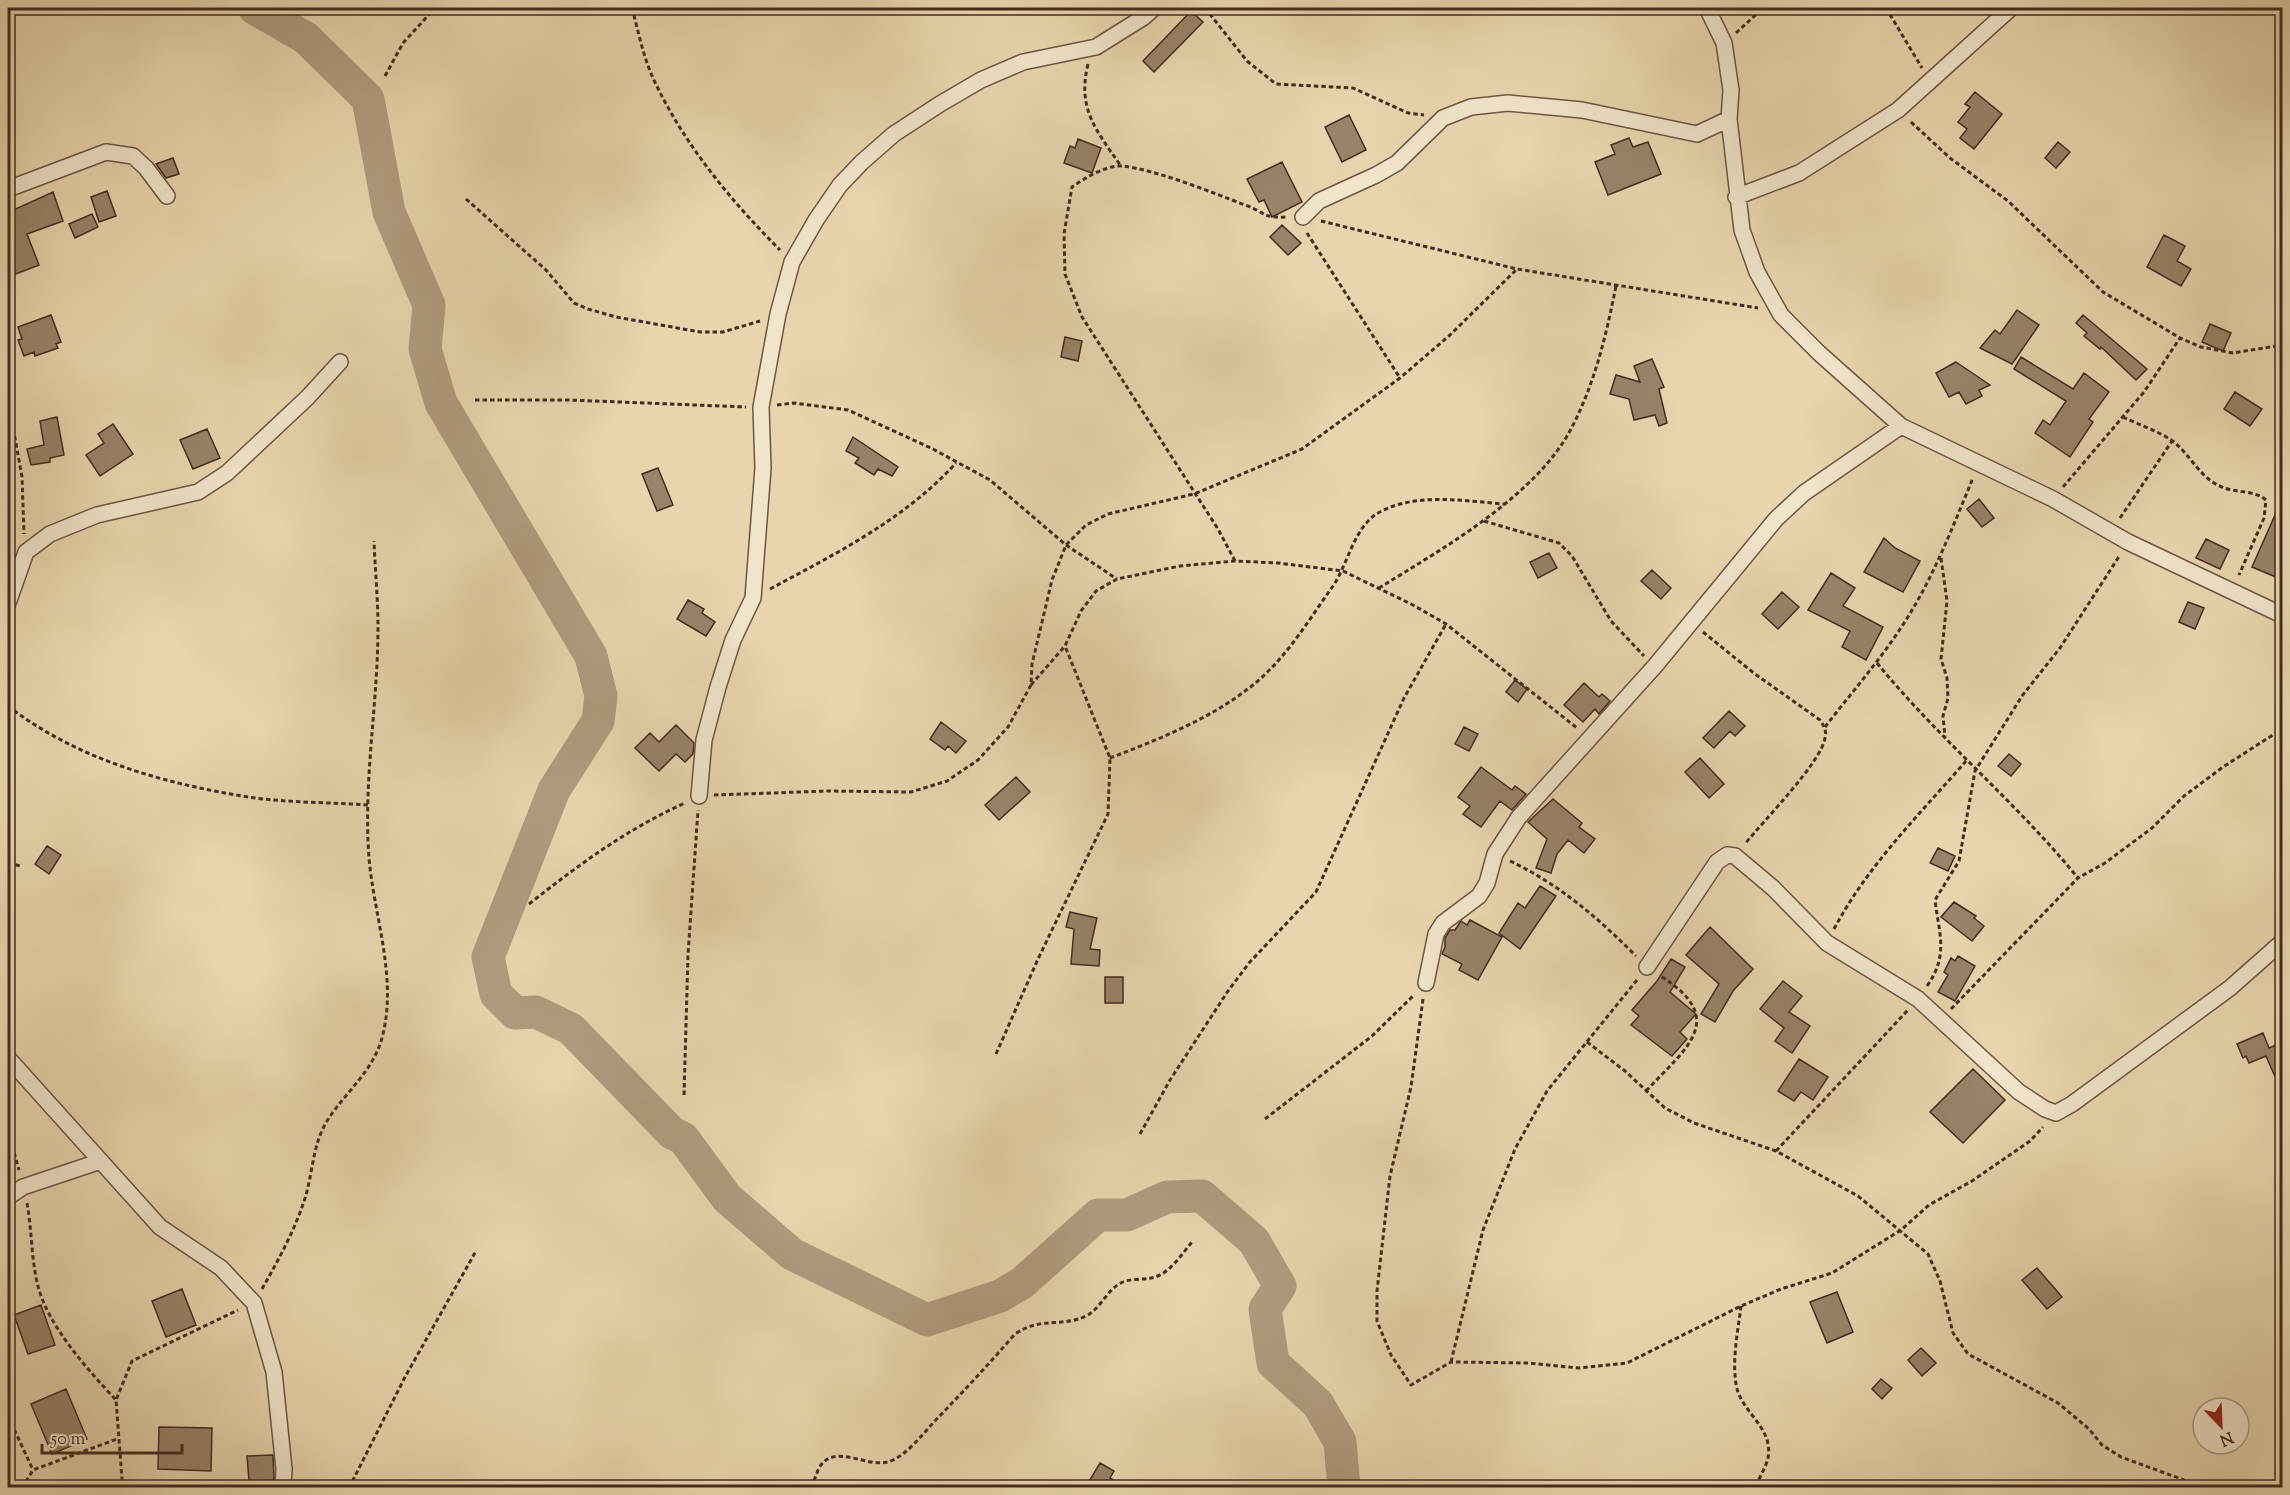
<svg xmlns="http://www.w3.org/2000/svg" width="2290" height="1495" viewBox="0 0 2290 1495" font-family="'Sorts Mill Goudy',serif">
	<rect width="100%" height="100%" fill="#e8d5ad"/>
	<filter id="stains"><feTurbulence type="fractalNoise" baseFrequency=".00333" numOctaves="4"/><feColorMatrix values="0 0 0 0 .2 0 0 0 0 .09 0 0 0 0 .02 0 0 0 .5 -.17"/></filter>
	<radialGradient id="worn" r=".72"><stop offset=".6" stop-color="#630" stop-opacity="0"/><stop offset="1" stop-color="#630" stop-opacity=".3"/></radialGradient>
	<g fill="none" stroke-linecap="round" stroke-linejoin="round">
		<!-- river -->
		<path stroke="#b09b7d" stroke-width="33" d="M 254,8 L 306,38 L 368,99 L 389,212 L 429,305 L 425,349 L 441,403 L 591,656 L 601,696 L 598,721 L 554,790 L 488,957 L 496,994 L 515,1013 L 536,1012 L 571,1029 L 672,1133 L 683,1138 L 727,1198 L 792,1254 L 927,1320 L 1000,1296 L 1022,1283 L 1098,1215 L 1127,1215 L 1167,1197 L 1202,1196 L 1254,1241 L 1280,1286 L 1265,1309 L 1273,1363 L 1318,1404 L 1340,1442 L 1344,1488"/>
	</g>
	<!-- building -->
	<path fill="#998369" stroke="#442b20" stroke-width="1.5" d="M 1191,11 L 1203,22 L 1154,72 L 1143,61 Z
		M 1975,92 L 2002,114 L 1974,149 L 1960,138 L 1967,129 L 1958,122 L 1970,107 L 1965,104 Z
		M 1349,115 L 1366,150 L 1342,162 L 1325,127 Z
		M 1629,138 L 1633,147 L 1648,142 L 1661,174 L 1608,195 L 1595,162 L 1615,154 L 1611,145 Z
		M 1078,139 L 1101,148 L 1092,173 L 1064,163 L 1070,146 L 1075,148 Z
		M 2058,142 L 2070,152 L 2056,168 L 2045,158 Z
		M 173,158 L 179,174 L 166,178 L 156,164 Z
		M 1282,162 L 1302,202 L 1272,217 L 1264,200 L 1259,202 L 1247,179 Z
		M 107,191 L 116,216 L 99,222 L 91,197 Z
		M 53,192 L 63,221 L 27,234 L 39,265 L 8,277 L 8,247 L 12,245 L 8,234 L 8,219 L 14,216 L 11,211 Z
		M 92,214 L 98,227 L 75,238 L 69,224 Z
		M 1282,225 L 1301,243 L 1288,255 L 1270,237 Z
		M 2164,235 L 2185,246 L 2177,261 L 2191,269 L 2181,286 L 2147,267 Z
		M 2017,310 L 2039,325 L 2012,364 L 1980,348 L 1995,330 L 2000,334 Z
		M 51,315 L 61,342 L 56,344 L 58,348 L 35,356 L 34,352 L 24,356 L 18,340 L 22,339 L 18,327 Z
		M 2083,315 L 2147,369 L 2136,380 L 2101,347 L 2100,349 L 2084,336 L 2087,333 L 2076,323 Z
		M 2210,324 L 2231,333 L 2223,351 L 2202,342 Z
		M 1065,337 L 1082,341 L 1078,361 L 1061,357 Z
		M 2021,357 L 2073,389 L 2084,373 L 2109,392 L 2089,419 L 2093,422 L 2070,457 L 2035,433 L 2043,420 L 2050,425 L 2066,401 L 2014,369 Z
		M 1652,359 L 1664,387 L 1659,389 L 1667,423 L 1659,426 L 1655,415 L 1634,420 L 1629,399 L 1610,394 L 1616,375 L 1640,382 L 1634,366 Z
		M 1956,362 L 1990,385 L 1979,390 L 1982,396 L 1966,404 L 1959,392 L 1949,397 L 1936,373 Z
		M 2235,392 L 2262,409 L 2250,426 L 2224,409 Z
		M 57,417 L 64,455 L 50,458 L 50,462 L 31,465 L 27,449 L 44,445 L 40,421 Z
		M 113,424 L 133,454 L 100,476 L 86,455 L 104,443 L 98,434 Z
		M 207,429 L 220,458 L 193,469 L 180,440 Z
		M 853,437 L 898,467 L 892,476 L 878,469 L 874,475 L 855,463 L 859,458 L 846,451 Z
		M 658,468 L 673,505 L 657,511 L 642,474 Z
		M 2283,497 L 2283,580 L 2252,567 Z
		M 1979,499 L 1994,518 L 1982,527 L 1967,509 Z
		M 1884,538 L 1895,548 L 1920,561 L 1903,592 L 1864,572 Z
		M 2206,539 L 2229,550 L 2220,569 L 2196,558 Z
		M 1549,553 L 1557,568 L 1538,578 L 1530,562 Z
		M 1652,570 L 1671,588 L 1661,599 L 1641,581 Z
		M 1831,573 L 1855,588 L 1843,606 L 1883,627 L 1866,660 L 1842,647 L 1850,631 L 1808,610 Z
		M 1782,592 L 1799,607 L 1778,629 L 1762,614 Z
		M 688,600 L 704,609 L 702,613 L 715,622 L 706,636 L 677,619 Z
		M 2188,602 L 2204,608 L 2195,629 L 2179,622 Z
		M 1515,680 L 1527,689 L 1518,702 L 1506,692 Z
		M 1584,683 L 1599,697 L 1602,694 L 1610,701 L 1599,714 L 1595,709 L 1583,722 L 1564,705 Z
		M 1729,711 L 1745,726 L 1735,736 L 1730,731 L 1714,748 L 1703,738 Z
		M 941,722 L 966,741 L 956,753 L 948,746 L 945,750 L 930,739 Z
		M 676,725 L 694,743 L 693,754 L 685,762 L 676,754 L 659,771 L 635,748 L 650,733 L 659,742 Z
		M 1464,727 L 1478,734 L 1469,751 L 1455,744 Z
		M 2009,754 L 2021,764 L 2011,776 L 1998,766 Z
		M 1700,758 L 1724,784 L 1709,798 L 1685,772 Z
		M 1481,767 L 1512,790 L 1515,786 L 1526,794 L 1512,810 L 1500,801 L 1481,827 L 1463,814 L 1470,806 L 1458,797 Z
		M 1016,777 L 1030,792 L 999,820 L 985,805 Z
		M 1553,799 L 1582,823 L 1579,827 L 1595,839 L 1584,853 L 1568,840 L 1557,854 L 1551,873 L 1536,868 L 1547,839 L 1528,822 Z
		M 47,846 L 61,855 L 49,874 L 35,864 Z
		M 1938,848 L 1955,856 L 1948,871 L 1930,863 Z
		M 1540,886 L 1556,896 L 1520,949 L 1499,933 L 1518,903 L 1525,908 Z
		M 1954,902 L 1976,916 L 1974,918 L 1984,926 L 1972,941 L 1941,917 Z
		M 1070,912 L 1097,918 L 1090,949 L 1100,950 L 1099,966 L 1071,964 L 1074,929 L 1066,927 Z
		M 1470,920 L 1502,937 L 1478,980 L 1459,970 L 1462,964 L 1442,954 L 1445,947 L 1445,938 L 1450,930 L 1455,930 L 1461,921 L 1467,925 Z
		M 1710,927 L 1753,969 L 1733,991 L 1715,1022 L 1701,1014 L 1719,984 L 1686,955 Z
		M 1958,956 L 1975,966 L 1955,1001 L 1938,992 L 1948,975 L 1944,972 L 1951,958 L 1955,961 Z
		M 1671,959 L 1685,967 L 1670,992 L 1696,1014 L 1680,1032 L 1687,1039 L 1672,1056 L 1631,1025 L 1639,1016 L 1632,1010 L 1657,981 Z
		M 1105,977 L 1123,977 L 1123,1003 L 1105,1003 Z
		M 1783,981 L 1802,996 L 1789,1012 L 1810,1026 L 1792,1053 L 1775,1041 L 1784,1028 L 1760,1009 Z
		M 2263,1033 L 2269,1048 L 2283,1042 L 2283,1095 L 2266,1056 L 2249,1063 L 2246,1056 L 2243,1058 L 2237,1044 Z
		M 1799,1059 L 1828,1077 L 1813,1100 L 1801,1092 L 1794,1101 L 1778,1091 Z
		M 1973,1069 L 2005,1100 L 1963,1143 L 1930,1112 Z
		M 2037,1268 L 2062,1297 L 2047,1309 L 2022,1280 Z
		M 182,1289 L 196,1325 L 166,1337 L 152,1301 Z
		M 1837,1292 L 1853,1332 L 1827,1343 L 1810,1302 Z
		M 41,1305 L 55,1345 L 28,1354 L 14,1315 Z
		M 1921,1348 L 1936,1363 L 1922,1376 L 1908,1360 Z
		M 1881,1379 L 1892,1388 L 1882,1399 L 1872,1389 Z
		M 66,1389 L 87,1439 L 52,1454 L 31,1404 Z
		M 159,1427 L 212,1428 L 211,1471 L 158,1469 Z
		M 273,1455 L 274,1480 L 249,1481 L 247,1456 Z
		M 1100,1463 L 1114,1471 L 1110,1478 L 1127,1488 L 1096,1488 L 1088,1483 Z"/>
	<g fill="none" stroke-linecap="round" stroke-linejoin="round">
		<defs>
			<path id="street" d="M 1707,8 L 1724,43 L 1731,90 L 1729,119 L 1742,230 L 1757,272 L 1781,315 L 1819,353 L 1901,426 L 2053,499 L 2128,542 L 2282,615
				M 8,189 L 106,152 L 133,156 L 146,168 L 167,196
				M 1736,197 L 1799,173 L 1898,110 L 2011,8
				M 1303,217 L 1319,201 L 1376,175 L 1397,163 L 1443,118 L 1471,107 L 1508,103 L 1582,110 L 1697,134 L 1729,119
				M 8,603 L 26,552 L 50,534 L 97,515 L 198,492 L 227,473 L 307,398 L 340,362
				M 699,796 L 704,740 L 718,687 L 733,640 L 753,598 L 763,468 L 761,407 L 778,314 L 792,262 L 816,220 L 840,185 L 862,162 L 894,134 L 940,104 L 981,80 L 1023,62 L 1096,47 L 1144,17 L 1154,8
				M 1647,967 L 1717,862 L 1727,855 L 1735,856 L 1773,888 L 1827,943 L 1918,999 L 2019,1092 L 2045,1109 L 2056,1113 L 2072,1104 L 2230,988 L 2282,942
				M 1426,983 L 1436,934 L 1443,923 L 1479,896 L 1487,883 L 1495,854 L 1519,817 L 1655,666 L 1776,519 L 1804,493 L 1901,426
				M 8,1058 L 160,1227 L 221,1268 L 254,1303 L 274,1372 L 284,1469 L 283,1488
				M 8,1197 L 23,1187 L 101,1161"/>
		</defs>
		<!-- street casing -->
		<use href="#street" stroke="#6d5643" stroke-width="18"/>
		<!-- path -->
		<path stroke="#442b20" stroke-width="3" stroke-dasharray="4.5 3" stroke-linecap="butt" d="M 632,8 C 638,30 643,56 653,78 C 683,143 730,200 780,250
			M 1205,8 L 1247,61 L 1276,84 L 1353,88 L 1408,113 L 1424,115
			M 1886,8 L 1922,68
			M 1736,33 L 1763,8
			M 1088,64 C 1077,109 1096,130 1121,166
			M 385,76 L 403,43 L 435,8
			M 1911,122 L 1950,158 L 2008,201 L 2103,292 L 2180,338 L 2201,347 L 2233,353 L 2282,345
			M 466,199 L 546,270 L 574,303 L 588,309 L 616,317 L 700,332 L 723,332 L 760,321
			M 1321,221 L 1517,269 L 1758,308
			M 1307,233 L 1400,378
			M 8,399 L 22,477 L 24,534
			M 475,400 L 569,400 L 746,407
			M 777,405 L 794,403 L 848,410 L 931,448 L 990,480 L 1066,545 L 1117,579
			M 2123,417 C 2139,425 2159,431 2174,442 C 2191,456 2201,479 2222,487 C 2235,493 2255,490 2266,500 L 2264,518 L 2239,575
			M 2063,487 L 2144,392 L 2180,338
			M 2120,518 L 2172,441
			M 1484,521 L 1559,543 L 1572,556 L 1611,621 L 1644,656
			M 1941,558 L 1947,601 L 1941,659 L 1947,678 L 1948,698 L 1943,716 L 1945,737
			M 1235,561 L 1218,529 L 1082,317 L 1065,274 L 1064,234 L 1072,187 C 1085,178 1106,165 1122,166 C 1157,170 1211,192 1245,205 C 1267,213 1261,218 1288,217
			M 1379,588 C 1442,549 1536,496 1571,429 C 1595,383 1606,336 1616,286
			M 770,589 C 837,553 905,519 956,463
			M 1703,632 L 1755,674 L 1820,720 C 1824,726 1827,731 1825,738 C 1821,763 1763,821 1745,844
			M 1877,663 C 1939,739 2016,802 2078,878
			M 1031,685 L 1065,646 L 1081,611 L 1096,591 L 1117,579 L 1180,566 L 1235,561 L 1278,563 L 1343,571 L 1413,605 L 1446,624 L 1577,728
			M 8,706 C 74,757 155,781 236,795 C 279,803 325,802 368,805
			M 1825,727 C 1852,692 1882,658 1906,620 C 1934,576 1953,526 1973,478
			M 1110,758 C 1157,740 1210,719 1249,688 C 1284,662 1308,621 1333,586 C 1348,564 1354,527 1378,513 C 1414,492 1465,501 1504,504
			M 714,795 L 828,791 L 911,792 L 947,781 L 978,760 L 1008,727 L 1031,685 L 1032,664 L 1052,580 L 1066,545 L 1086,525 L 1108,514 L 1194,494 L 1302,449 L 1400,378 L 1450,335 L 1517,269
			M 1510,861 C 1559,884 1598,918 1636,956
			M 8,863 L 21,866
			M 529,904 C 580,864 627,829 685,803
			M 1834,929 C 1868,865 1919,815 1966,761
			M 1927,986 C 1949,955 1939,934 1935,900 L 1959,861 L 1975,771 L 2022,696 L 2060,648 L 2120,555
			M 1423,999 L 1411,1087 L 1390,1176 L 1377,1291 L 1377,1321 L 1391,1355 L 1411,1385 L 1451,1362 L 1529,1363 L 1579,1368 L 1627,1363 L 1741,1306 L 1781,1289 L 1832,1273 L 1901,1230 L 1929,1205 L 1972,1181 L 2030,1141 L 2043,1127
			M 1951,1009 L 2078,878 L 2105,863 L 2152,828 L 2184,796 L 2223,767 L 2282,729
			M 1587,1042 L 1625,1071 L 1665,1108 L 1694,1123 L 1776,1151 L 1858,1196 L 1928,1254 L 1940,1281 L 1953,1333 L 1968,1354 L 2058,1403 L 2089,1429 L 2102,1445 L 2121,1457 L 2206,1488
			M 996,1054 L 1038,959 L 1108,814 L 1110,758 L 1065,646
			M 1646,1091 C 1686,1048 1730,1019 1659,975
			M 684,1095 L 688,955 L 698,810
			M 1265,1119 L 1372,1036 L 1414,995
			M 8,1131 L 19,1170
			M 1140,1134 L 1170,1080 L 1228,991 L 1249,963 L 1316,892 L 1404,698 L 1446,624
			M 1776,1151 L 1908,1010
			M 27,1203 C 32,1230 31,1259 38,1286 C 48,1326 88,1370 116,1400
			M 262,1289 C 279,1259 296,1228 306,1195 C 313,1170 313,1144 327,1121 C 346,1091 375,1070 383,1034 C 397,976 374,916 369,858 C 363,781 378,704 378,627 C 378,598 375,569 374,541
			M 1741,1306 C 1738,1331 1732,1358 1736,1384 C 1740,1412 1774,1427 1768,1458 C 1766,1467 1759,1478 1755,1488
			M 1451,1362 L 1483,1230 L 1515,1149 L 1547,1091 L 1637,980
			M 8,1416 L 33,1470
			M 22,1488 L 33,1470 L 117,1439
			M 119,1488 L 122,1479 L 116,1400 L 132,1361 L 238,1310
			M 349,1488 L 405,1377 L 476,1251
			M 813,1488 C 813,1481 816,1476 818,1470 C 833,1439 869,1472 893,1460 C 908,1453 922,1435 933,1423 C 961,1394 988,1365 1015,1334 C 1042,1316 1060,1328 1086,1316 C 1100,1309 1106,1292 1119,1284 C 1128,1278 1141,1280 1151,1278 C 1169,1275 1181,1255 1192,1242"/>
		<!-- street -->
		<use href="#street" stroke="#f0e4ca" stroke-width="15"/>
	</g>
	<!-- margin -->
	<rect width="2290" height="1495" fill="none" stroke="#e8d5ad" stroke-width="30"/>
	<rect x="9" y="9" width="2272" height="1477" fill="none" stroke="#442b20" stroke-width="3"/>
	<rect x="15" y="15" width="2260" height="1465" fill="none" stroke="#442b20" stroke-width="1.5"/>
	<!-- north arrow -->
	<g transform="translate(2221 1426) rotate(157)"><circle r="28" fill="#f0e4ca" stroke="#ab9a86" stroke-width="1.5"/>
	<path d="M0-4.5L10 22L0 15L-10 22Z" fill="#8f2418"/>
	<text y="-9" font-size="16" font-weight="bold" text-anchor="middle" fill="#442b20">N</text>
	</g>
	<!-- scale -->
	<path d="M42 1444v9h140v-9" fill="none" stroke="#442b20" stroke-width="3"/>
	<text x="51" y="1444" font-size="18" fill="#442b20" stroke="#f0e4ca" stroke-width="4.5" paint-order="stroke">50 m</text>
	<rect width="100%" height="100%" filter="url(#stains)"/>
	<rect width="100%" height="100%" fill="url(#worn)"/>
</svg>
